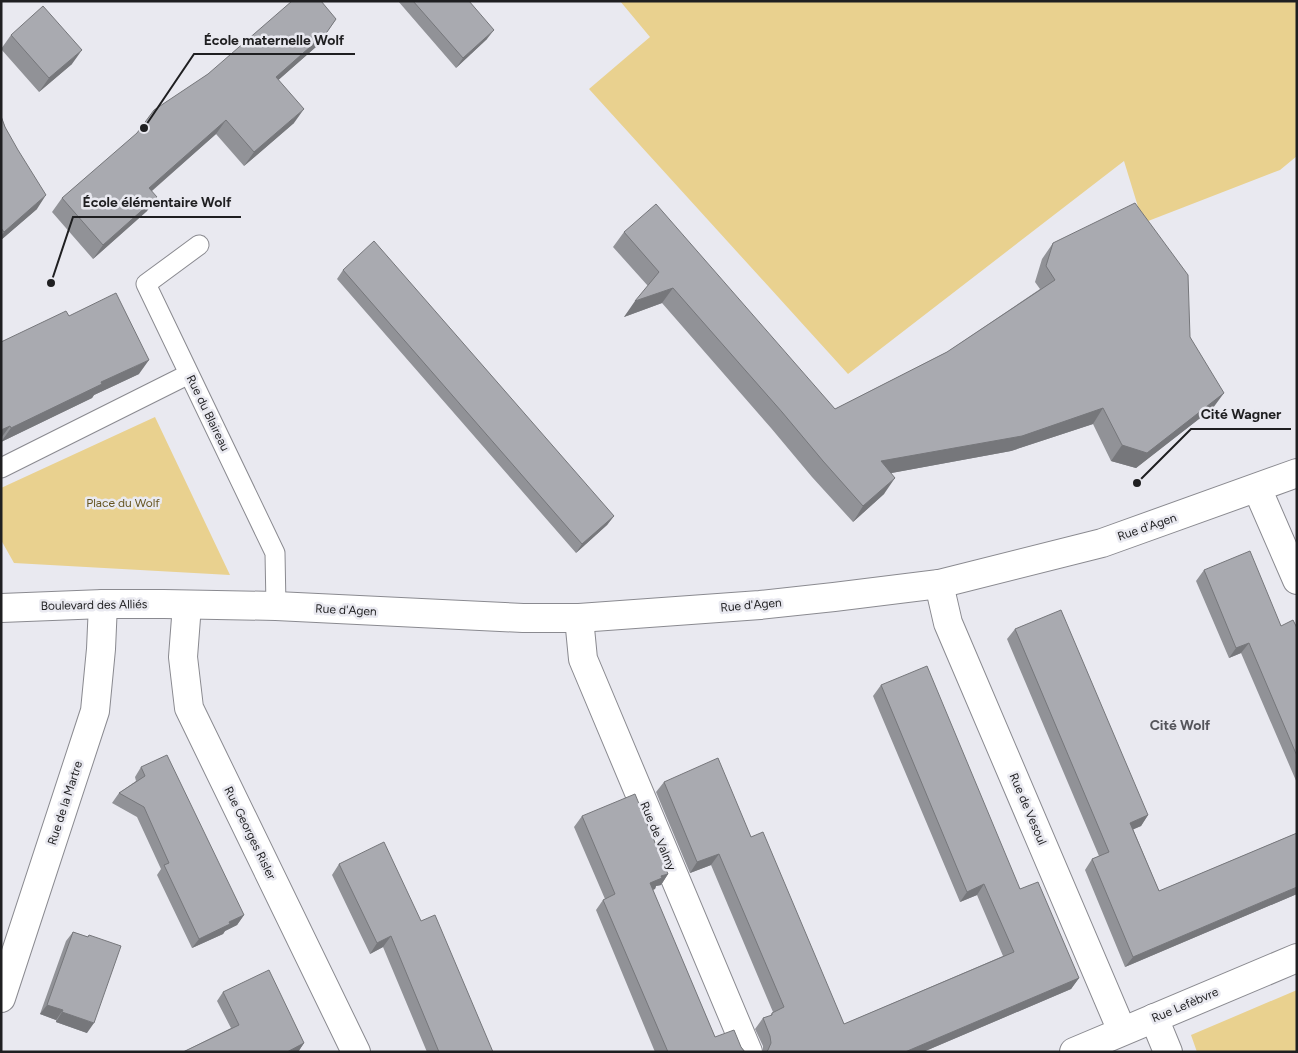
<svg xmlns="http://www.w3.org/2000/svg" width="1298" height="1053" viewBox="0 0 1298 1053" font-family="Figtree,sans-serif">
	<rect width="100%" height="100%" fill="#e9e9f0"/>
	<!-- green -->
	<path fill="#e9d18f" d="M 620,1 L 1297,1 L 1297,156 L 1280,170 L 1143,223 L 1124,161 L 848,374 L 589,89 L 650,37 Z
		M 155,417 L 230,575 L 14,563 L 1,540 L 1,488 Z
		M 1297,990 L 1297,1052 L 1197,1052 L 1191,1035 Z"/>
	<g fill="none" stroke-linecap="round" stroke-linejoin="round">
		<defs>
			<path id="service" d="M 199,245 L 146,284 L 275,553 L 276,606
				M 1,468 L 189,374"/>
			<path id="minor" d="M 1257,488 L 1297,580
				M 939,584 L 948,623 L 1122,1031
				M 187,605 L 183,657 L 189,708 L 356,1052
				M 579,618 L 583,659 L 748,1052
				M 1,998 L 95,711 L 101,649 L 103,604
				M 1154,1018 L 1168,1052"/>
			<path id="secondary" d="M 1,608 L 103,604 L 164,604 L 276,606 L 523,618 L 579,618 L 760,605 L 834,597 L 939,584 L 1102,543 L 1297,473
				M 1074,1052 L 1297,958"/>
		</defs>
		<!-- service casing -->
		<use href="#service" stroke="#8a8a90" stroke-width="21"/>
		<!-- minor casing -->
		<use href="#minor" stroke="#8a8a90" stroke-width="30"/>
		<!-- secondary casing -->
		<use href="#secondary" stroke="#8a8a90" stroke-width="30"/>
		<!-- service -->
		<use href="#service" stroke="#fff" stroke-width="19"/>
		<!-- minor -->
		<use href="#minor" stroke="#fff" stroke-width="28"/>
		<!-- secondary -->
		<use href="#secondary" stroke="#fff" stroke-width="28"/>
	</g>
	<!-- wall -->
	<path fill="#919297" d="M 398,1 L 469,1 L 487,39 L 456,68 Z
		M 11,35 L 72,64 L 39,92 L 1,49 Z
		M 317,46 L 278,80 L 294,123 L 244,166 L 216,134 L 152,191 L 147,211 L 93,259 L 52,212 L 62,198 L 208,74 Z
		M 1,116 L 37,209 L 1,240 Z
		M 624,232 L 835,409 L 947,352 L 1040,289 L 1035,282 L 1042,259 L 1053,243 L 1190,337 L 1213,408 L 1136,468 L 1111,461 L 1093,424 L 1011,451 L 891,473 L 884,494 L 853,522 L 812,477 L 771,428 L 662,303 L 624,317 L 648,286 L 613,247 Z
		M 343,270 L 614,516 L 607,525 L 576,553 L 337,279 Z
		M 69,316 L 139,374 L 94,395 L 92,398 L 1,442 L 1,342 Z
		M 1204,570 L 1281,626 L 1297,628 L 1297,783 L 1241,653 L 1229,658 L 1196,581 Z
		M 1015,629 L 1148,815 L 1141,826 L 1133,829 L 1159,891 L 1297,833 L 1297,894 L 1125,967 L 1085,870 L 1092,859 L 1099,856 L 1007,639 Z
		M 881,685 L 1020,889 L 1079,978 L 1071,989 L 923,1052 L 763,1052 L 763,1046 L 755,1029 L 763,1018 L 770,1016 L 772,1013 L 773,1012 L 711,865 L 690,873 L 656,792 L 664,782 L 751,837 L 844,1024 L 1003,956 L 977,895 L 960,902 L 873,696 Z
		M 141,767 L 244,915 L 237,925 L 225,931 L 223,934 L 192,948 L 157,875 L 161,869 L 137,817 L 112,803 L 119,793 L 136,781 L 135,777 Z
		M 582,816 L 668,874 L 661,885 L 656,886 L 655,889 L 652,890 L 715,1037 L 741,1047 L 745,1052 L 655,1052 L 596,910 L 603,900 L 605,899 L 574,827 Z
		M 339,864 L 421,921 L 493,1052 L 427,1052 L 383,947 L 370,954 L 332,875 Z
		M 73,932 L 88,937 L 89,935 L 87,1033 L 56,1022 L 56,1020 L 40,1014 L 66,941 Z
		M 223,992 L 304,1043 L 298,1052 L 183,1052 L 231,1028 L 217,1001 Z"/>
	<!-- shaded-wall -->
	<path fill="#76777b" d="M 336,19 L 317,46 L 266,91 L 276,77 Z
		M 494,30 L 487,39 L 456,68 L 463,58 Z
		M 82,50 L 72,64 L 39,92 L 49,78 Z
		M 304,109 L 294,123 L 244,166 L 254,152 Z
		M 226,120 L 216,134 L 139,202 L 149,188 Z
		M 46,195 L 37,209 L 1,240 L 1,236 L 4,232 Z
		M 157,197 L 147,211 L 93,259 L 103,245 Z
		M 673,288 L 662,303 L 624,317 L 635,301 Z
		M 149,360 L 139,374 L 94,395 L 92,398 L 1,442 L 11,428 L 101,382 Z
		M 1224,393 L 1213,408 L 1136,468 L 1111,461 L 1122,445 Z
		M 1103,408 L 1093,424 L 1011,451 L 870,477 L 881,461 Z
		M 10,426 L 1,438 L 1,430 Z
		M 895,478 L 884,494 L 853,522 L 863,506 Z
		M 614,516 L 607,525 L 576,553 L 582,544 Z
		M 1249,643 L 1241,653 L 1229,658 L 1236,648 Z
		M 1148,815 L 1141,826 L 1123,834 L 1130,823 Z
		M 719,854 L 711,865 L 690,873 L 697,862 Z
		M 668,874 L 661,885 L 656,886 L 655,889 L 642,894 L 650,883 L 661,876 Z
		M 984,884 L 977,895 L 960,902 L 967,892 Z
		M 1297,887 L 1297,894 L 1125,967 L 1133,957 Z
		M 244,915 L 237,925 L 225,931 L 223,934 L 192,948 L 199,939 L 229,922 Z
		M 391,936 L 383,947 L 370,954 L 377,943 Z
		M 1079,978 L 1071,989 L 923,1052 L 905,1052 Z
		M 47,1005 L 63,1010 L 56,1020 L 40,1014 Z
		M 62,1012 L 94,1023 L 87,1033 L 56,1022 Z
		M 304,1043 L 298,1052 L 287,1052 Z"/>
	<!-- building -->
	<path fill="#a9aab0" stroke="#76777b" d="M 292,1 L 321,1 L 336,19 L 327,32 L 276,77 L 304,109 L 254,152 L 226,120 L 149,188 L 157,197 L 103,245 L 62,198 L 137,133 L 154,110 L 208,74 Z
		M 413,1 L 469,1 L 494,30 L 463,58 Z
		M 43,6 L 82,50 L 49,78 L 11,35 Z
		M 1,116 L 5,127 L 18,150 L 46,195 L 4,232 L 1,228 Z
		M 1135,203 L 1188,275 L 1190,337 L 1224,393 L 1147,453 L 1122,445 L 1103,408 L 1022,436 L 881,461 L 895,478 L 863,506 L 823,461 L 782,412 L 673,288 L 635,301 L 659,272 L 624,232 L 656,204 L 835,409 L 947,352 L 1055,280 L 1046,266 L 1053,243 Z
		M 374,241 L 614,516 L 582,544 L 343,270 Z
		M 116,293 L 149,360 L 101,382 L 102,384 L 11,428 L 10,426 L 1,430 L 1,342 L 66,311 L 69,316 Z
		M 1250,551 L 1281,626 L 1293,620 L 1297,628 L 1297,756 L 1249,643 L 1236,648 L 1204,570 Z
		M 1061,610 L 1148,815 L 1130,823 L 1159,891 L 1297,833 L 1297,887 L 1133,957 L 1092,859 L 1109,852 L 1015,629 Z
		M 927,666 L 1020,889 L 1038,882 L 1079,978 L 905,1052 L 766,1052 L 768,1050 L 771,1043 L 770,1036 L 763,1018 L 772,1015 L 772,1013 L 784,1007 L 719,854 L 697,862 L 664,782 L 718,758 L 751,837 L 763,832 L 844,1024 L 1014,952 L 984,884 L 967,892 L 881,685 Z
		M 167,755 L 244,915 L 229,922 L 230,924 L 199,939 L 164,865 L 169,863 L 144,807 L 119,793 L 145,776 L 141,767 Z
		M 635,794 L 668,874 L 661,876 L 662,878 L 650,883 L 715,1037 L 734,1030 L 741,1047 L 745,1052 L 668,1052 L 603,900 L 615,894 L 582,816 Z
		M 384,842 L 421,921 L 435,915 L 493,1052 L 439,1052 L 391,936 L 377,943 L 339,864 Z
		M 73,932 L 88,937 L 89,935 L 121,946 L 94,1023 L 62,1012 L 63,1010 L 47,1005 Z
		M 269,970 L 304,1043 L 287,1052 L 183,1052 L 239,1025 L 223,992 Z"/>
	<g text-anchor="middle" stroke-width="5" stroke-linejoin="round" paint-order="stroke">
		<!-- street labels -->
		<g font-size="12" fill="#1f1f21" stroke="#e9e9f0">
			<text transform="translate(208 413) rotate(64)" y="4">Rue du Blaireau</text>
			<text transform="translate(1147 527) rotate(-19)" y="4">Rue d'Agen</text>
			<text transform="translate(94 605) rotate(-1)" y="4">Boulevard des Alliés</text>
			<text transform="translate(751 605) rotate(-5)" y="4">Rue d'Agen</text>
			<text transform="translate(346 610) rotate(3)" y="4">Rue d'Agen</text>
			<text transform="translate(65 803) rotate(-72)" y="4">Rue de la Martre</text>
			<text transform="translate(1028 809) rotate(67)" y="4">Rue de Vesoul</text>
			<text transform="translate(250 833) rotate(64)" y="4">Rue Georges Risler</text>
			<text transform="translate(658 836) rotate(67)" y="4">Rue de Valmy</text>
			<text transform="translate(1185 1005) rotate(-23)" y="4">Rue Lefèbvre</text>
		</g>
		<!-- park labels -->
		<g font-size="12" fill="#652" stroke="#e9e9f0">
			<text x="123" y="507">Place du Wolf</text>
		</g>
		<!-- neighbourhood labels -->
		<g font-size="14" font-weight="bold" fill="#55555b" stroke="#e9e9f0">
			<text x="1180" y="730">Cité Wolf</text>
		</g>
	</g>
	<!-- callouts -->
	<path fill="none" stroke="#1f1f21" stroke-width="2" d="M144 128L194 54H355M51 283L73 217H241M1137 483L1191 429H1291"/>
	<g fill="#1f1f21" stroke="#e9e9f0" stroke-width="2">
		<circle cx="144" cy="128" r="5"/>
		<circle cx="51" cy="283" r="5"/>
		<circle cx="1137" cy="483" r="5"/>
	</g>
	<g font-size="14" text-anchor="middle" font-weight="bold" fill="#1f1f21" stroke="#e9e9f0" stroke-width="5" stroke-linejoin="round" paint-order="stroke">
		<text x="274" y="45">École maternelle Wolf</text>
		<text x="157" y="207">École élémentaire Wolf</text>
		<text x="1241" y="419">Cité Wagner</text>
	</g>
	<!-- border -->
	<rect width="1298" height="1053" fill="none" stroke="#1f1f21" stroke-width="5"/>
</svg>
